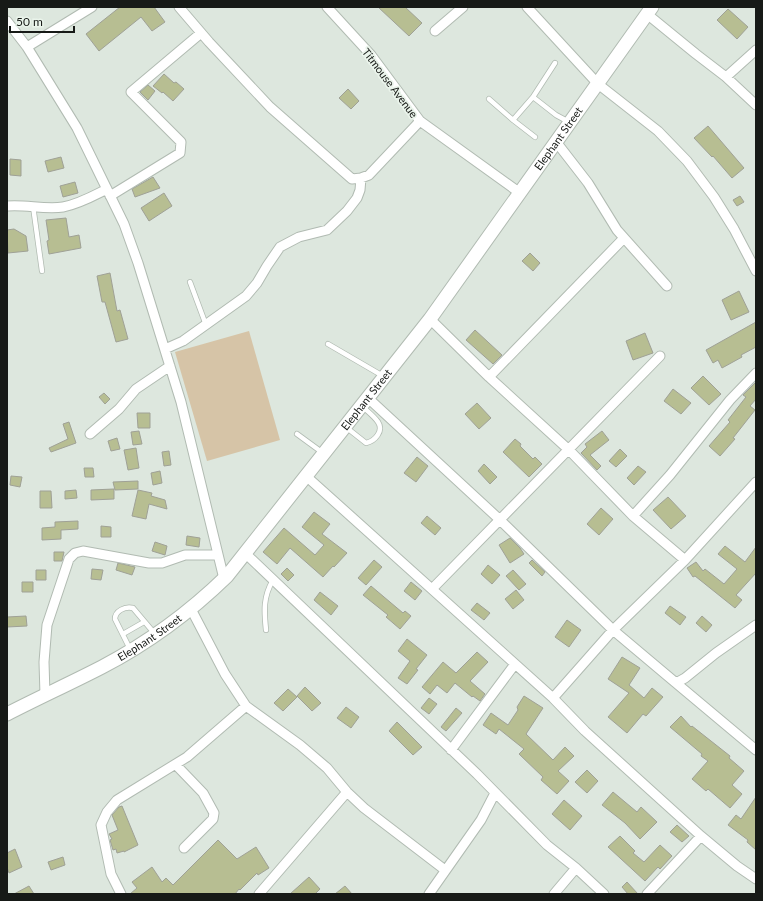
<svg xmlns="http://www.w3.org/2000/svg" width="763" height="901" viewBox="0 0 763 901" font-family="Lato,sans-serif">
	<rect width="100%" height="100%" fill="#dde7de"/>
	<!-- green -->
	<path fill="#d6c4a7" d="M 249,331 L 280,440 L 207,461 L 175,352 Z"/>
	<!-- building -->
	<path fill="#b7be92" stroke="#9fa196" d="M 120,7 L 154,7 L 165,22 L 152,31 L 141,17 L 99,51 L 86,34 Z
		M 378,7 L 405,7 L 422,23 L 409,36 Z
		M 728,9 L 748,27 L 737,39 L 717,20 Z
		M 164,74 L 174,83 L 176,82 L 184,89 L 173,101 L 163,92 L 162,93 L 153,86 Z
		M 148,85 L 155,91 L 148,100 L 140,92 Z
		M 348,89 L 359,101 L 351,109 L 339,98 Z
		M 708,126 L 744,168 L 732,178 L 713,156 L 712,157 L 694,138 Z
		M 61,157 L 64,168 L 48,172 L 45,161 Z
		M 10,159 L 21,160 L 21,176 L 10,175 Z
		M 153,177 L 160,188 L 135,197 L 132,189 Z
		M 75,182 L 78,193 L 63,197 L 60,186 Z
		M 164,193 L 172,206 L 149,221 L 141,208 Z
		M 740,196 L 744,202 L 737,206 L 733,200 Z
		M 66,218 L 69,237 L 79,235 L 81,248 L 49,254 L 47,241 L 49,240 L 46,220 Z
		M 14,229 L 26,236 L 28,251 L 8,253 L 7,230 Z
		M 530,253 L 540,263 L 533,271 L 522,261 Z
		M 110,273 L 117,311 L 120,310 L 128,339 L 116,342 L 105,302 L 102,302 L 97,276 Z
		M 739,291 L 749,312 L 731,320 L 722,300 Z
		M 756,322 L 756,347 L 741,355 L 742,357 L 722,368 L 718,360 L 713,363 L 706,350 Z
		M 475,330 L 502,355 L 493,364 L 466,340 Z
		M 645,333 L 653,353 L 633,360 L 626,341 Z
		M 703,376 L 721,394 L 709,405 L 691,388 Z
		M 756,382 L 756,399 L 750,406 L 755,410 L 733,438 L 735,439 L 720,456 L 709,446 L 730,422 L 728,420 L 746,397 L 743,395 Z
		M 673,389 L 691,403 L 681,414 L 664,401 Z
		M 104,393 L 110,399 L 105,404 L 99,397 Z
		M 477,403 L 491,418 L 479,429 L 465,414 Z
		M 137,413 L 150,413 L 150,428 L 138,428 Z
		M 69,422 L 76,443 L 51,452 L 49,448 L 68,439 L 63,424 Z
		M 139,431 L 142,444 L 133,445 L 131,432 Z
		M 602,431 L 609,440 L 590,455 L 601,466 L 597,470 L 581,453 L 587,447 L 585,444 Z
		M 117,438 L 120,449 L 111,451 L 108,441 Z
		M 515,439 L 521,444 L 520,446 L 533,459 L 535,457 L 542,464 L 529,477 L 503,452 Z
		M 136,448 L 139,468 L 128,470 L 124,450 Z
		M 620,449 L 627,456 L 616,467 L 609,461 Z
		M 169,451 L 171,465 L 164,466 L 162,452 Z
		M 417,457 L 428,466 L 416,482 L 404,473 Z
		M 484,464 L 497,477 L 490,484 L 478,471 Z
		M 638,466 L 646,472 L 634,485 L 627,478 Z
		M 84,468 L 93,468 L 94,477 L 85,477 Z
		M 160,471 L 162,483 L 153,485 L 151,473 Z
		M 11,476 L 22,477 L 20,487 L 10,485 Z
		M 138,481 L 138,489 L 115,490 L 113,482 Z
		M 114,489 L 114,499 L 91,500 L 91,490 Z
		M 76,490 L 77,498 L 65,499 L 65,491 Z
		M 138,490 L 152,493 L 151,496 L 165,500 L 167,509 L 149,504 L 146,519 L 132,516 Z
		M 40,491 L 51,491 L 52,508 L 40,508 Z
		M 668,497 L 686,516 L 671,529 L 653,510 Z
		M 601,508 L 613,519 L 599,535 L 587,524 Z
		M 314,512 L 330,524 L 322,534 L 347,553 L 334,567 L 333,566 L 323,577 L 290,548 L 277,564 L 263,552 L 284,528 L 315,555 L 324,545 L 302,527 Z
		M 427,516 L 441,528 L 435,535 L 421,523 Z
		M 78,521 L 78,529 L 61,530 L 61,539 L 42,540 L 42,528 L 55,527 L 55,522 Z
		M 101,526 L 111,527 L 111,537 L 101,537 Z
		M 187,536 L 200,538 L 199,547 L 186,545 Z
		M 510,538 L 520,548 L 524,554 L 510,563 L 499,545 Z
		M 155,542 L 167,546 L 165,555 L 152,551 Z
		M 725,546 L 745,562 L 756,547 L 756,573 L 736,595 L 742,600 L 735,608 L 695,576 L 693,577 L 687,568 L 696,562 L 703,571 L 705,569 L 724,584 L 737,569 L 718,554 Z
		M 54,552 L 64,552 L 62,561 L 54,561 Z
		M 374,560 L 382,567 L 366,585 L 358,578 Z
		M 532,560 L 545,572 L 542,576 L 529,563 Z
		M 118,563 L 135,567 L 132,575 L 116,570 Z
		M 488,565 L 500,575 L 492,584 L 481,574 Z
		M 287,568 L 294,575 L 288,581 L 281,574 Z
		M 92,569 L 103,570 L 101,580 L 91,579 Z
		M 36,570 L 46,570 L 46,580 L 36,580 Z
		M 513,570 L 526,584 L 519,590 L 506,576 Z
		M 22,582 L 33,582 L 33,592 L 22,592 Z
		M 411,582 L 422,591 L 415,600 L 404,591 Z
		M 371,586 L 403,613 L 405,611 L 411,616 L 400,629 L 386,617 L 388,615 L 363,595 Z
		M 516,590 L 524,600 L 513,609 L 505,599 Z
		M 320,592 L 338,606 L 331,615 L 314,600 Z
		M 477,603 L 490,613 L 484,620 L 471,610 Z
		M 670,606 L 686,617 L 680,625 L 665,613 Z
		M 26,616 L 27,626 L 7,627 L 7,617 Z
		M 702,616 L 712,625 L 706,632 L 696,623 Z
		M 567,620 L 581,630 L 569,647 L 555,637 Z
		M 407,639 L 427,655 L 416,669 L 418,670 L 407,684 L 398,678 L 410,661 L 398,651 Z
		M 477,652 L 488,662 L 470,681 L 485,694 L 480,701 L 473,696 L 472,697 L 455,683 L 447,693 L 437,685 L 430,694 L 422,687 L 443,662 L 456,673 Z
		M 622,657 L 640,668 L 629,685 L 644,698 L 652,688 L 663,697 L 646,716 L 643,714 L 627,733 L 608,717 L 629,693 L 608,679 Z
		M 305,687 L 321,703 L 312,711 L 297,696 Z
		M 288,689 L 297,697 L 283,711 L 274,703 Z
		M 524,696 L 543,708 L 526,734 L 553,760 L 565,747 L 574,756 L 558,771 L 569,781 L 557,794 L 541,780 L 543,777 L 519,754 L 524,749 L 499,729 L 496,734 L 483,725 L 491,713 L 508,725 L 518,710 L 517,707 Z
		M 429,698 L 437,704 L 429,714 L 421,708 Z
		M 346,707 L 359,717 L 351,728 L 337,718 Z
		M 456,708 L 462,713 L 446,731 L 441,727 Z
		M 681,716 L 691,727 L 692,726 L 730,756 L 729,758 L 744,771 L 732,785 L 742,794 L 730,808 L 708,789 L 706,791 L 692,779 L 708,761 L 701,756 L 702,754 L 670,727 Z
		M 397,722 L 422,747 L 413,755 L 389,731 Z
		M 587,770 L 598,781 L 587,793 L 575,782 Z
		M 613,792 L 637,812 L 641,807 L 657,822 L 640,839 L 625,823 L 602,805 Z
		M 756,797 L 756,850 L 747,842 L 748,840 L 728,825 L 736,815 L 741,819 Z
		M 564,800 L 582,816 L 570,830 L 552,814 Z
		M 122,806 L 138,845 L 124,852 L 124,851 L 117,853 L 116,849 L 113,850 L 110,840 L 112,839 L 109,834 L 118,830 L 112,815 L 119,807 Z
		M 677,825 L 689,836 L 682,842 L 670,832 Z
		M 620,836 L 635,851 L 633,853 L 644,862 L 660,845 L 672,856 L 660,869 L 658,867 L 645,881 L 608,847 Z
		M 218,840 L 237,859 L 256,847 L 269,868 L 258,875 L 257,873 L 240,890 L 239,889 L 235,894 L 130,894 L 137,888 L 132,882 L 152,867 L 162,882 L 166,878 L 173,885 Z
		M 15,849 L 22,867 L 9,873 L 7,867 L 7,853 Z
		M 63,857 L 65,865 L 51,870 L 48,862 Z
		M 309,877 L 320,889 L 315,894 L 290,894 Z
		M 627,882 L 638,894 L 628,894 L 622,887 Z
		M 29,886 L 34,894 L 14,894 Z
		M 345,886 L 352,894 L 335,894 Z"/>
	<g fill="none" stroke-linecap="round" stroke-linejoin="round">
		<defs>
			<path id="service" d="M 533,97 L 556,115 L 569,122
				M 489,99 L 513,120 L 533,97 L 555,63
				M 513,120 L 535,137
				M 33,206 L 42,271
				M 190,282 L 206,325
				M 328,344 L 383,376
				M 347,428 L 366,443 C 375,441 384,431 378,422 C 374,416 367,411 362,406
				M 297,434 L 323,453
				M 266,630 C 264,611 263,597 273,580
				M 123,634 L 144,622
				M 130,649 L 115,619 C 115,611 125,606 133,608 L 155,634"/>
			<path id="minor" d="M 179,7 L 209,42 L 270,107 L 352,179 L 361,178 L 369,175 L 420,121
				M 327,7 L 371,55 L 420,121 L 520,193
				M 527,7 L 598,84 L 658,131 L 687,161 L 714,197 L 734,229 L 756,271
				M 647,14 L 696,54 L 726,77 L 756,105
				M 7,21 L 27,47 L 77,128 L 124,224 L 138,263 L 181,402 L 224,579
				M 435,31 L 463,7
				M 27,47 L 92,7
				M 726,77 L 756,50
				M 557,143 L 588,183 L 617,230 L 667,286
				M 110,196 L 180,153 L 181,142 L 131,92 L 201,33
				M 7,206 C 25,204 45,210 63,207 C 79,204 93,196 107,189
				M 430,319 L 489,377 L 569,450 L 633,516 L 685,560
				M 165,349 L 183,341 L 246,296 L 257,283 L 267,266 L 280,247 L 299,237 L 327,230 L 347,211 L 357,198 L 360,190 L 361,178
				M 489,377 L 624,238
				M 368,398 L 499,519 L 613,630 L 676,683 L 685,678 L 716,653 L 756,625
				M 90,434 L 119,409 L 136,389 L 170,366
				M 306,476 L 553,698 L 585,731 L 701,836 L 737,866 L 756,879
				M 633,516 L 670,475 L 730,400 L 756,373
				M 245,553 L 477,774 L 547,845 L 576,868 L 604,894
				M 432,589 L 660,356
				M 191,609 L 225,674 L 246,706 L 300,745 L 327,768 L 347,792 L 364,808 L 445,870
				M 676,683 L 756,750
				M 45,695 L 44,662 L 47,625 L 69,559 L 75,553 L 83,551 L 149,563 L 162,563 L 185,555 L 218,555
				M 553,698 L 613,630 L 685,560 L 756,482
				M 451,750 L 515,664
				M 176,765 L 203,793 L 214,813 L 213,819 L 184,848
				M 121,894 L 111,874 L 101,825 L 107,812 L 117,800 L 187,757 L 246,706
				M 259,894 L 347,792
				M 429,894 L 481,820 L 495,793
				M 554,894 L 576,868
				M 647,894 L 701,836"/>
			<g id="secondary">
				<path id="s1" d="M 7,714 C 38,698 71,683 102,667 C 148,643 190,612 227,576 L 430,319 L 652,7"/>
			</g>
		</defs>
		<!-- service casing -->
		<use href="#service" stroke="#b1bbb2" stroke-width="6"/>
		<!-- minor casing -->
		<use href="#minor" stroke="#b1bbb2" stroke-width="11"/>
		<!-- secondary casing -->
		<use href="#secondary" stroke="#b1bbb2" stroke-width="15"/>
		<!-- service -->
		<use href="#service" stroke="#fff" stroke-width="4.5"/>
		<!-- minor -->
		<use href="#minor" stroke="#fff" stroke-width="9"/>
		<!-- secondary -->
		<use href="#secondary" stroke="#fff" stroke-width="13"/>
	</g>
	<g text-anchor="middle" stroke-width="3.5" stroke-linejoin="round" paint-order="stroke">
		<!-- street labels -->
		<g font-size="11" fill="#171a17" stroke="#eaf4eb">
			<text transform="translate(390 83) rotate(53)" y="4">Titmouse Avenue</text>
			<text dy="4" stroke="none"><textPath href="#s1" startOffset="810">Elephant Street</textPath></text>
			<text dy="4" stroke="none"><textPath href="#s1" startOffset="486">Elephant Street</textPath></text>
			<text dy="4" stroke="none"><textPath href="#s1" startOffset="162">Elephant Street</textPath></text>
		</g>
	</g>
	<!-- border -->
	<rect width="763" height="901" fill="none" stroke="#171a17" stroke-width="16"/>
	<!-- scale -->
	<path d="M10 26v6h64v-6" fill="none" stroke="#171a17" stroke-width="2"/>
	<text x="16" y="26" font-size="12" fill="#171a17" stroke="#eaf4eb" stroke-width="3" paint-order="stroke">50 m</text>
</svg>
